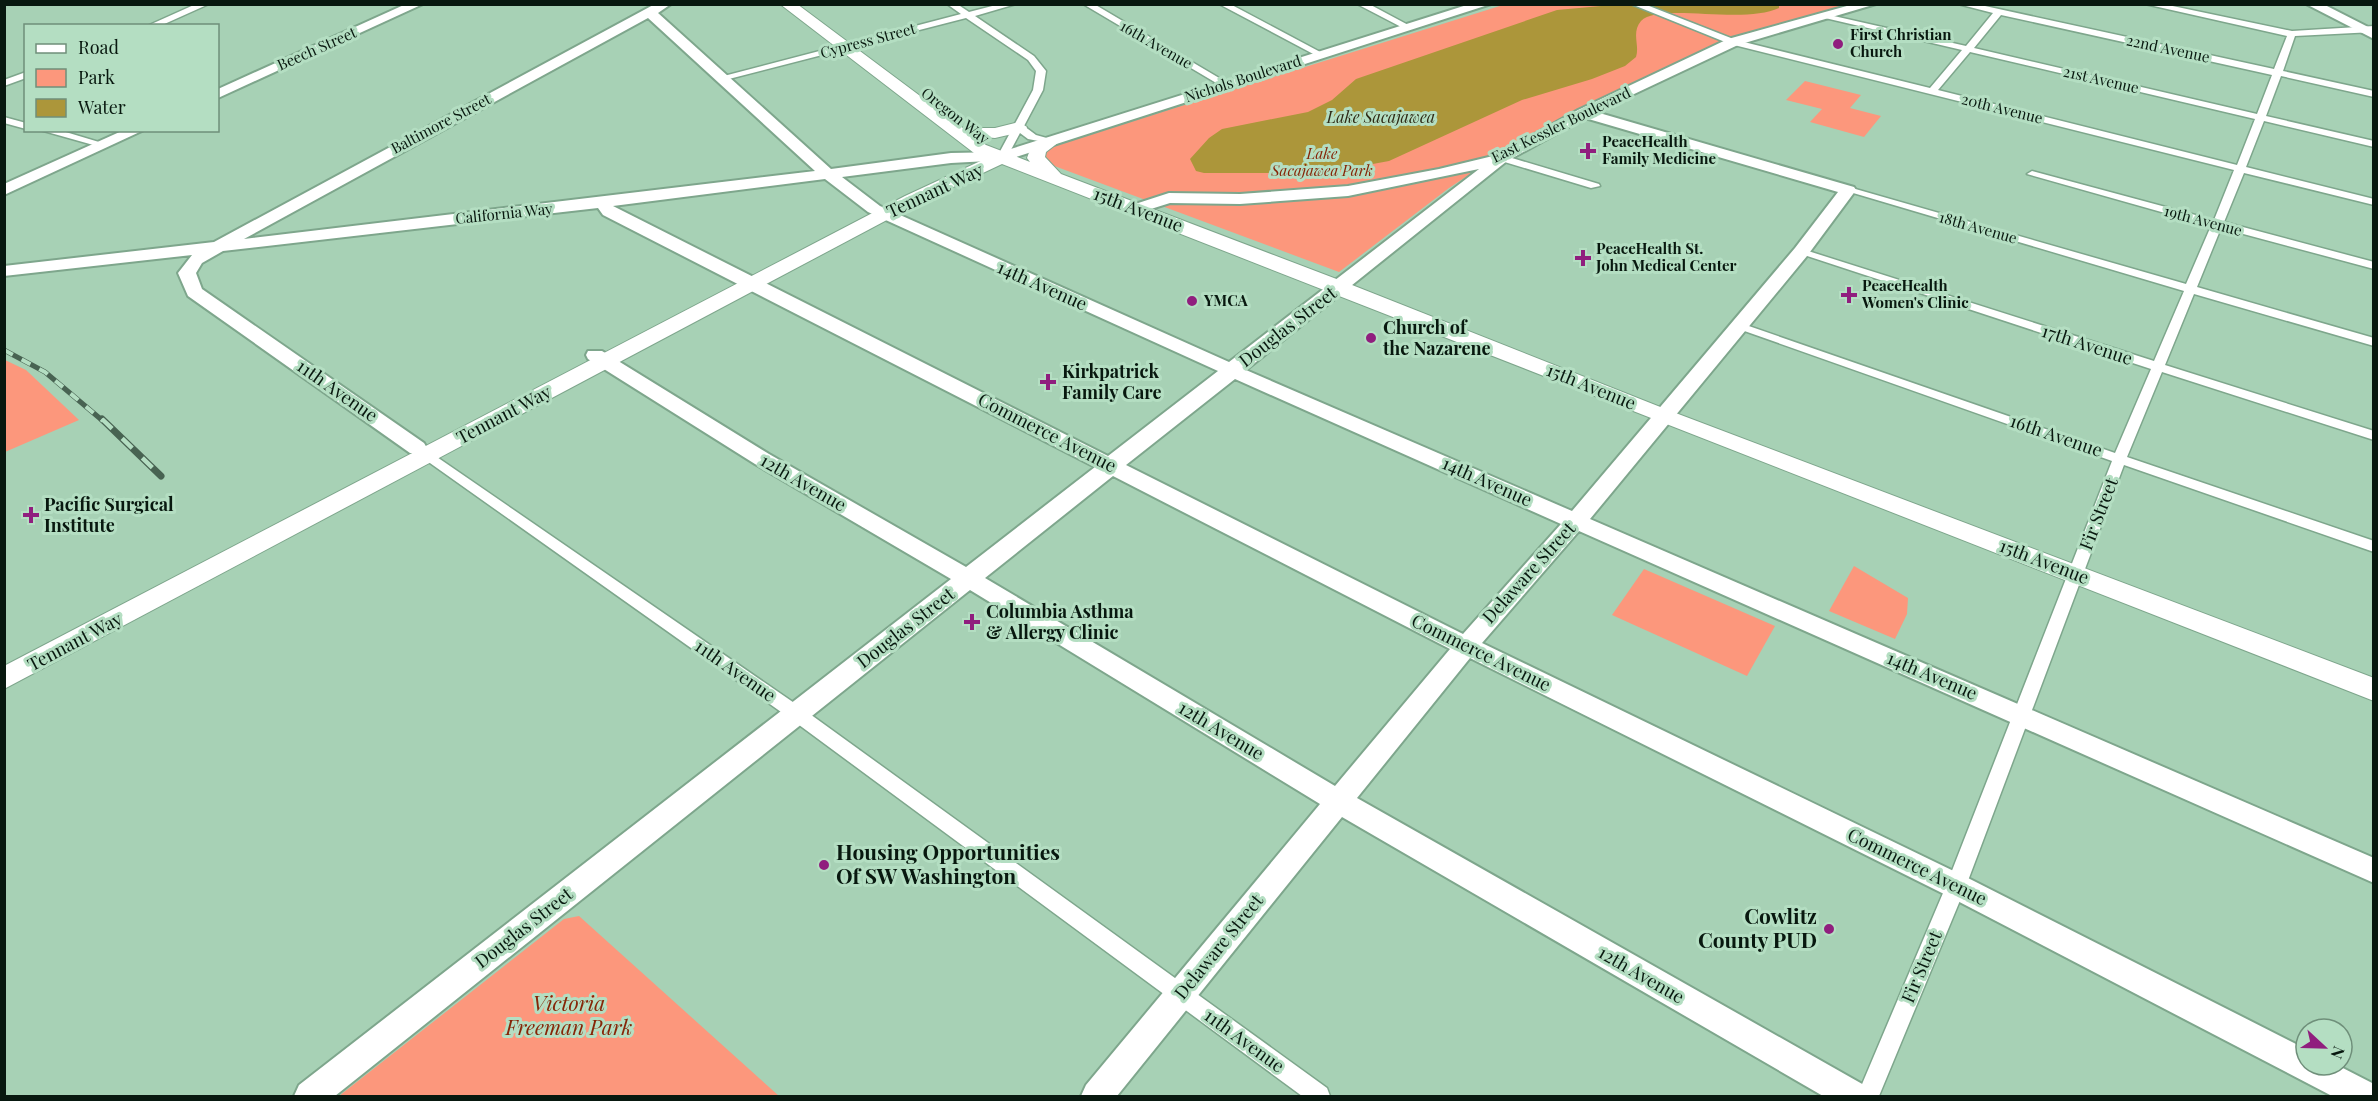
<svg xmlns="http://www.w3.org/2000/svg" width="2378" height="1101" viewBox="0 0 2378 1101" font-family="'Playfair Display',serif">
	<rect width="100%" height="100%" fill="#a7d1b5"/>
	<!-- green -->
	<path fill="#fc977c" d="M 1503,5 L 1856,5 L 1736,38 L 1607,95 L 1528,136 L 1449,188 L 1339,272 L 1049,164 L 1040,152 L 1047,148 Z
		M 1805,81 L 1861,95 L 1850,108 L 1881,116 L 1864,137 L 1810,122 L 1822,109 L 1786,100 Z
		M 5,360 L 26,370 L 79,420 L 5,452 Z
		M 1854,566 L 1908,598 L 1907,614 L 1895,639 L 1829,611 Z
		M 1644,569 L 1775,626 L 1747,676 L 1612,615 Z
		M 579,916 L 779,1096 L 339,1096 L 564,919 Z"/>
	<!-- water -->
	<path fill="#ac963a" d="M 1623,4 L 1779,5 L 1779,8 C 1743,25 1659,2 1641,21 C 1631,33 1640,45 1636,57 L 1625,66 L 1592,79 L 1522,100 L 1389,161 L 1324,173 L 1204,173 L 1196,171 L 1190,159 L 1209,138 L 1222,129 L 1308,112 L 1332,100 L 1356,79 L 1557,10 Z"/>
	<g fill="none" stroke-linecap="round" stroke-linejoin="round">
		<defs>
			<path id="street" d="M 196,4 L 209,4 L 160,26 L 147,26 Z
				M 947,4 L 957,4 L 969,12 L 1000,4 L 1016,4 L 975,16 L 1034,56 L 1046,71 L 1043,90 L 1024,126 L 1036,135 L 1054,140 L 1054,144 L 1028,139 L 1020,133 L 1006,159 L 998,159 L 997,157 L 1033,90 L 1036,71 L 1028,60 L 966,18 L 725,80 L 720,77 L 961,14 Z
				M 1083,4 L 1094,4 L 1231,85 L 1223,87 Z
				M 1219,4 L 1230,4 L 1324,54 L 1317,56 Z
				M 1357,4 L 1369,4 L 1412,27 L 1405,29 Z
				M 1631,4 L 1644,4 L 1736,40 L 1930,88 L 1962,50 L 1825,18 L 1825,14 L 1966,46 L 1993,13 L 1958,4 L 1976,4 L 2274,69 L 2287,36 L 2145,4 L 2163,4 L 2292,31 L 2374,26 L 2374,32 L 2295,36 L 2283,71 L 2374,91 L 2374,97 L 2281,76 L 2266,116 L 2374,141 L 2374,147 L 2264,121 L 2246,167 L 2374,199 L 2374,205 L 2244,173 L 2224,222 L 2374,262 L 2374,269 L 2221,228 L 2197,287 L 2374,338 L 2374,346 L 2194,294 L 2165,365 L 2374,431 L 2374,440 L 2162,372 L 2127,457 L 2374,541 L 2374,552 L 2124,465 L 1966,886 L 1879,1096 L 1857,1096 L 1946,886 L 2112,461 L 1733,327 L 1739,323 L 1743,324 L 2115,453 L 2151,369 L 1795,252 L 1797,250 L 1805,250 L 2154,361 L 2184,291 L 1843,190 L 1852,188 L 2186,284 L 2211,226 L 2027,174 L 2032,171 L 2214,220 L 2234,170 L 1730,44 ZM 2001,15 L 2272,75 L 2257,114 L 1974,48 ZM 1970,52 L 2255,119 L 2237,165 L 1938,90 Z
				M 26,72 L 26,78 L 4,86 L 4,80 Z
				M 4,117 L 26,123 L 26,129 L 4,123 Z
				M 40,130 L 59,130 L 109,145 L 104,148 Z
				M 1502,155 L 1599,184 L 1600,186 L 1591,188 L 1498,160 L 1497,158 Z
				M 418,444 L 803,709 L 1327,1088 L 1330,1096 L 1302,1096 L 791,719 L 413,451 L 411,448 L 413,445 Z"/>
			<path id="secondary" d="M 406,4 L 423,4 L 218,98 L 218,89 Z
				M 655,4 L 671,4 L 658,13 L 831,169 L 951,153 L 1001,152 L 1470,4 L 1491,4 L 1007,160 L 951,163 L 842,177 L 880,206 L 1229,362 L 1479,169 L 1348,196 L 1240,204 L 1170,203 L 1135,214 L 1129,212 L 1127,209 L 1129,206 L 1169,193 L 1240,194 L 1348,186 L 1439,169 L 1497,155 L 1578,110 L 1728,39 L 1854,4 L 1876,4 L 1738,45 L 1596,112 L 1854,187 L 1856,190 L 1807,256 L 1590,519 L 2374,858 L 2374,883 L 1579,531 L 1482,643 L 1966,877 L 2306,1049 L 2306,1065 L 2337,1065 L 2374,1084 L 2374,1096 L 2332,1096 L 1946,895 L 1470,658 L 1357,798 L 1864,1085 L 1869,1096 L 1823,1096 L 1342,817 L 1117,1096 L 1081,1096 L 1086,1085 L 1320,804 L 970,590 L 335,1096 L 294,1096 L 299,1085 L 951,579 L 755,464 L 588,359 L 586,355 L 588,351 L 602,351 L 769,454 L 966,567 L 1095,467 L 603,215 L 598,208 L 223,251 L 202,263 L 196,273 L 202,289 L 424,443 L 427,448 L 424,453 L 410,453 L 188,296 L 178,273 L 192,255 L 4,276 L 4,266 L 214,242 ZM 648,18 L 815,171 L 244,239 ZM 1585,118 L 1838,192 L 1795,248 L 1572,511 L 1246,370 L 1507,161 ZM 825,179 L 868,212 L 1218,371 L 1108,456 L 613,206 ZM 1235,379 L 1561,524 L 1463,634 L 1126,465 ZM 1113,476 L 1450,649 L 1335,786 L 985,578 Z
				M 2306,4 L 2323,4 L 2374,30 L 2374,39 Z
				M 124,130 L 144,130 L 4,195 L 4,184 Z"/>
			<path id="primary" d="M 780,4 L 797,4 L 971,134 L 972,128 L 995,128 L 1019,122 L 1027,127 L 1025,131 L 995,138 L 973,136 L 986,145 L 1030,162 L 1027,158 C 1031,145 1042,135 1056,138 L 1059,142 L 1046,152 L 1045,157 L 1061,174 L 1347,283 L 1673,412 L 2374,678 L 2374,701 L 1002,164 L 917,204 L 4,689 L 4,666 L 905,196 L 987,158 L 974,153 Z"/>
		</defs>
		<!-- street casing -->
		<use href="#street" stroke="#7ea68c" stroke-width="3"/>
		<!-- secondary casing -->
		<use href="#secondary" stroke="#7ea68c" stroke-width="4"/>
		<!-- primary casing -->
		<use href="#primary" stroke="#7ea68c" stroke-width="2"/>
		<!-- street -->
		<use href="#street" fill="#fff" fill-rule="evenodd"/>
		<!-- secondary -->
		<use href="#secondary" fill="#fff" fill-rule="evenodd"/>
		<!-- primary -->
		<use href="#primary" fill="#fff" fill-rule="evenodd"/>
		<defs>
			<path id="rail-far1" d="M 4,350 L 45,372 L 103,421"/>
			<path id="rail" d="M 102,419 L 161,476"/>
		</defs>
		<!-- rail-far1 casing -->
		<use href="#rail-far1" stroke="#486352" stroke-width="5"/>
		<!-- rail casing -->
		<use href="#rail" stroke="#486352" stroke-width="7"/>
		<!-- rail-far1 -->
		<use href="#rail-far1" stroke="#b4dec2" stroke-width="4" stroke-dasharray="10" stroke-linecap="butt"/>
		<!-- rail -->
		<use href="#rail" stroke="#b4dec2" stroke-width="4.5" stroke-dasharray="14" stroke-linecap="butt"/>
	</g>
	<!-- markers -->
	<g fill="#901e7e" stroke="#b4dec2" stroke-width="2">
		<circle cx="1838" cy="44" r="6"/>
		<path d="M1585 142h6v6h6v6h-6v6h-6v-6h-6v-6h6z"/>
		<path d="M1580 249h6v6h6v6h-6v6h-6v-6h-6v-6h6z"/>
		<path d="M1846 286h6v6h6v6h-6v6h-6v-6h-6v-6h6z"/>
		<circle cx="1192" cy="301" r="6"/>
		<circle cx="1371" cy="338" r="6"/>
		<path d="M1045 373h6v6h6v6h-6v6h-6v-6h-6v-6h6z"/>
		<path d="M28 506h6v6h6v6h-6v6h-6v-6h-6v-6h6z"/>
		<path d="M969 613h6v6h6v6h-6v6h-6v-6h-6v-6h6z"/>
		<circle cx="824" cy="865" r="6"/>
		<circle cx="1829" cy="929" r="6"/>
	</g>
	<g text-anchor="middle" stroke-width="6" stroke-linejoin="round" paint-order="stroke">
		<!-- far-poi labels -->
		<g font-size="15" font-weight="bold" fill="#08180f" stroke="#b4dec2" text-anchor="start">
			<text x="1850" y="40">First Christian<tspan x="1850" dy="17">Church</tspan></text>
			<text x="1602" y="147">PeaceHealth<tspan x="1602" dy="17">Family Medicine</tspan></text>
			<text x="1596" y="254">PeaceHealth St.<tspan x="1596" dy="17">John Medical Center</tspan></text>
			<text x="1862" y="291">PeaceHealth<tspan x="1862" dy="17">Women's Clinic</tspan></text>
			<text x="1204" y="306">YMCA</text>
		</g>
		<!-- far-street labels -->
		<g font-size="15" fill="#08180f" stroke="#b4dec2">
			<text transform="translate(868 41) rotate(-15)" y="5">Cypress Street</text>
			<text transform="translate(1156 45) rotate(30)" y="5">16th Avenue</text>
			<text transform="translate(317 49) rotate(-24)" y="5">Beech Street</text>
			<text transform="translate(2168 49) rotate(12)" y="5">22nd Avenue</text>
			<text transform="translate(1243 79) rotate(-18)" y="5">Nichols Boulevard</text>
			<text transform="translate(2101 80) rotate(13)" y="5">21st Avenue</text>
			<text transform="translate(2002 109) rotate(14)" y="5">20th Avenue</text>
			<text transform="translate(955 116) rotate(38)" y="5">Oregon Way</text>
			<text transform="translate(441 124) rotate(-28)" y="5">Baltimore Street</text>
			<text transform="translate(1561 125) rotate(-26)" y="5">East Kessler Boulevard</text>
			<text transform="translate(504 214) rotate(-6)" y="5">California Way</text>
			<text transform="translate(2203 221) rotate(15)" y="5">19th Avenue</text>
			<text transform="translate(1978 228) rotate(16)" y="5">18th Avenue</text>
		</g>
		<!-- far-park labels -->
		<g font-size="15" font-style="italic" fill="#862507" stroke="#b4dec2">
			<text x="1322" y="159">Lake<tspan x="1322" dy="17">Sacajawea Park</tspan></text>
		</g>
		<!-- far-water labels -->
		<g font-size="16" font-style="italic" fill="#2e2915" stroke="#b4dec2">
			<text x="1381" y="123">Lake Sacajawea</text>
		</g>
		<!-- street labels -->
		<g font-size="18" fill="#08180f" stroke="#b4dec2">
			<text transform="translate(935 191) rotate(-25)" y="6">Tennant Way</text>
			<text transform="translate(1138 210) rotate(21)" y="6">15th Avenue</text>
			<text transform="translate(1042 286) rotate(24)" y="6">14th Avenue</text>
			<text transform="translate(1288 327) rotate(-38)" y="6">Douglas Street</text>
			<text transform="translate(2087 345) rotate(18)" y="6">17th Avenue</text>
			<text transform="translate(1591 387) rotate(22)" y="6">15th Avenue</text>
			<text transform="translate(337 391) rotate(35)" y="6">11th Avenue</text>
			<text transform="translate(504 415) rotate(-28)" y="6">Tennant Way</text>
			<text transform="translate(1047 433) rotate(27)" y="6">Commerce Avenue</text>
			<text transform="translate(2056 436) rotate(19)" y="6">16th Avenue</text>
			<text transform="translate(1487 482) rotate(24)" y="6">14th Avenue</text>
			<text transform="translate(803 483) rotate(30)" y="6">12th Avenue</text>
			<text transform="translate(2099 514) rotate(-69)" y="6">Fir Street</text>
			<text transform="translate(2044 562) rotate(21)" y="6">15th Avenue</text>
			<text transform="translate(1529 573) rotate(-48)" y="6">Delaware Street</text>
			<text transform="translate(906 628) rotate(-38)" y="6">Douglas Street</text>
			<text transform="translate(75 642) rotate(-28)" y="6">Tennant Way</text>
			<text transform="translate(1481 653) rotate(26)" y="6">Commerce Avenue</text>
			<text transform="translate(735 671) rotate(35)" y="6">11th Avenue</text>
			<text transform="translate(1932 676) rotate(23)" y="6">14th Avenue</text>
			<text transform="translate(1221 731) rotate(31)" y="6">12th Avenue</text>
			<text transform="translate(1917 867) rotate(26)" y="6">Commerce Avenue</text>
			<text transform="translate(524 928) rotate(-38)" y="6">Douglas Street</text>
			<text transform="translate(1219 947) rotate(-51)" y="6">Delaware Street</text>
			<text transform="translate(1922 967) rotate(-67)" y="6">Fir Street</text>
			<text transform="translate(1641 975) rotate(30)" y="6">12th Avenue</text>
			<text transform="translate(1244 1041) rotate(36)" y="6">11th Avenue</text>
		</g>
		<!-- poi labels -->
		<g font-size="18" font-weight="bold" fill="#08180f" stroke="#b4dec2" text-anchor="start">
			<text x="1383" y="334">Church of<tspan x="1383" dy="21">the Nazarene</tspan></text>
			<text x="1062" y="378">Kirkpatrick<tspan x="1062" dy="21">Family Care</tspan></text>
			<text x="44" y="511">Pacific Surgical<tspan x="44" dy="21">Institute</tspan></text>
			<text x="986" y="618">Columbia Asthma<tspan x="986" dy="21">&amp; Allergy Clinic</tspan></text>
		</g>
		<!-- near-poi labels -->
		<g font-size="21" font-weight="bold" fill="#08180f" stroke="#b4dec2" text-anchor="start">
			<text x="836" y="860">Housing Opportunities<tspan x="836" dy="24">Of SW Washington</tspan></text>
			<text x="1817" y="924" text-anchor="end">Cowlitz<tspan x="1817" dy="24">County PUD</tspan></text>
		</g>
		<!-- near-park labels -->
		<g font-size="21" font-style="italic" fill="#862507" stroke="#b4dec2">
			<text x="569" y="1011">Victoria<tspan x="569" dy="24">Freeman Park</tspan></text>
		</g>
	</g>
	<!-- border -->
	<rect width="2378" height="1101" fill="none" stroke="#08180f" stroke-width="12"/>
	<!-- legend -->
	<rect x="24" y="24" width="195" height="108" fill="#b4dec2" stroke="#6f8f7a" stroke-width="1.5"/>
	<rect x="36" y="44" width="30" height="9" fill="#ffffff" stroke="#6f8f7a" stroke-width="1.5"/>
	<text x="78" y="54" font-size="18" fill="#08180f">Road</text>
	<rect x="36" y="69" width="30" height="18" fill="#fc977c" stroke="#6f8f7a" stroke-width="1.5"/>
	<text x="78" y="84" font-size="18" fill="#08180f">Park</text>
	<rect x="36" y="99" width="30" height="18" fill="#ac963a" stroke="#6f8f7a" stroke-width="1.5"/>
	<text x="78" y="114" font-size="18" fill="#08180f">Water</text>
	<!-- north arrow -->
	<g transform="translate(2324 1047) rotate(112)"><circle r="28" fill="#b4dec2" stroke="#6f8f7a" stroke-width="1.5"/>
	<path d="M0-4.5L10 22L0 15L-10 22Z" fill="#901e7e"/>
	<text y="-9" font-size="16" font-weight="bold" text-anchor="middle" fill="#08180f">N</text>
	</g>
</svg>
